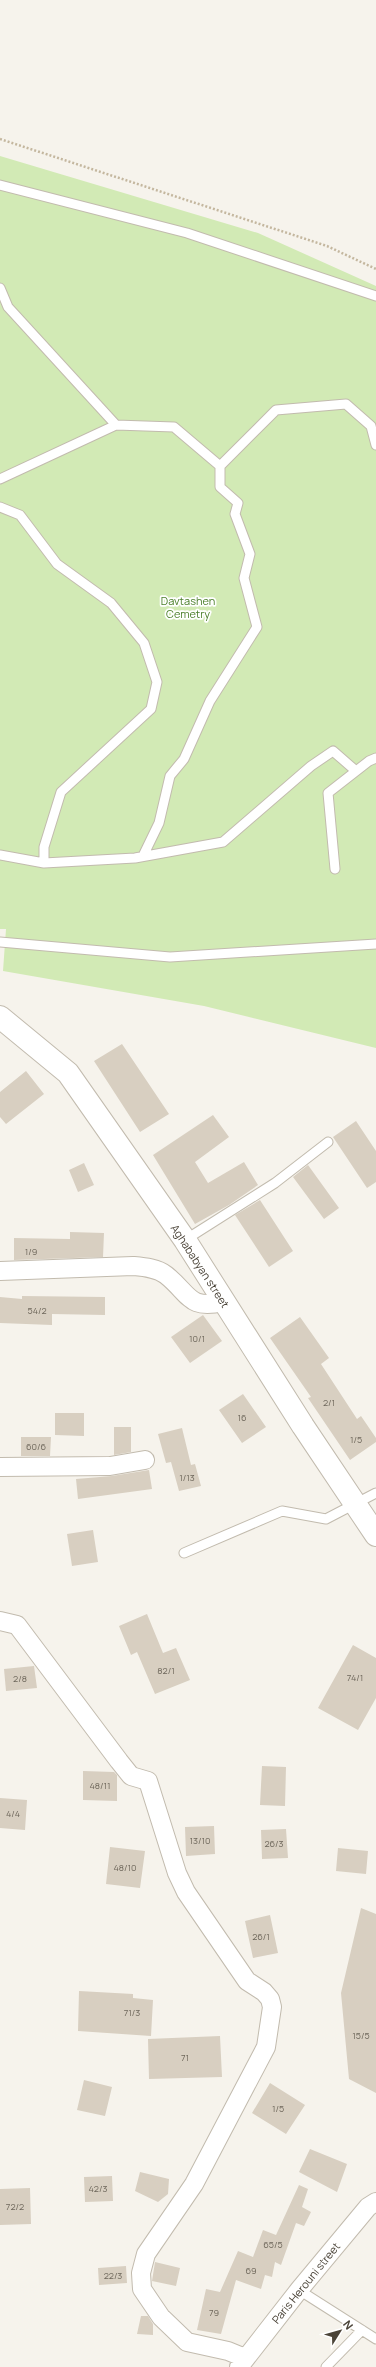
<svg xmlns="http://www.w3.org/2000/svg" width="376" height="2367" viewBox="0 0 376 2367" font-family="Manrope,sans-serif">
	<rect width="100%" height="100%" fill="#f6f3ec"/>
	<!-- green -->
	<path fill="#d2eab5" d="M 0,156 L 258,233 L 376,286 L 376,1048 L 204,1006 L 3,971 L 6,929 L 0,929 Z"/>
	<!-- building -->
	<path fill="#d8cfc1" d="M 122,1044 L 169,1114 L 140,1132 L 94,1061 Z
		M 26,1071 L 44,1094 L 6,1124 L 0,1117 L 0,1092 Z
		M 213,1115 L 229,1137 L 195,1162 L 208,1183 L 244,1162 L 258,1185 L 229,1205 L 195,1224 L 153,1155 Z
		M 356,1121 L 376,1151 L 376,1182 L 367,1188 L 333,1137 Z
		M 84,1163 L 94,1185 L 78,1192 L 69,1170 Z
		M 308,1165 L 339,1208 L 324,1219 L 293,1177 Z
		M 260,1200 L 293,1251 L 269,1267 L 235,1215 Z
		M 70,1232 L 104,1233 L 103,1257 L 14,1260 L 14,1238 L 70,1239 Z
		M 22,1296 L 105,1297 L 105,1315 L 52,1314 L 52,1325 L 0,1323 L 0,1297 L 22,1299 Z
		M 203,1315 L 222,1341 L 190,1363 L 171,1337 Z
		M 300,1317 L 329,1358 L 321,1364 L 357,1419 L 361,1416 L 376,1438 L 376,1442 L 350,1460 L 308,1398 L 311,1397 L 270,1338 Z
		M 243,1394 L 266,1427 L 242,1443 L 219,1410 Z
		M 55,1413 L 84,1413 L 84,1436 L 55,1435 Z
		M 114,1427 L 131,1427 L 131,1452 L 114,1455 Z
		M 182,1428 L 191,1465 L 195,1464 L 201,1486 L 179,1491 L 171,1462 L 166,1463 L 158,1434 Z
		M 21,1437 L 51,1437 L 50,1456 L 21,1456 Z
		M 149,1470 L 152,1489 L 78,1499 L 76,1479 L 112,1476 Z
		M 93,1530 L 98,1562 L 72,1566 L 67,1534 Z
		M 147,1614 L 163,1653 L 176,1648 L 190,1680 L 155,1694 L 137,1652 L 131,1655 L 119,1626 Z
		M 353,1645 L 376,1658 L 376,1698 L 358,1730 L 318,1708 Z
		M 34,1666 L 37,1688 L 6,1691 L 4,1669 Z
		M 262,1766 L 286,1767 L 285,1806 L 260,1805 Z
		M 83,1771 L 114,1772 L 117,1775 L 117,1801 L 83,1800 Z
		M 0,1798 L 27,1800 L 25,1830 L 0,1828 Z
		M 214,1826 L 215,1854 L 186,1856 L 185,1827 Z
		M 286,1829 L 288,1858 L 262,1859 L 261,1830 Z
		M 110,1847 L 145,1851 L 140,1888 L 106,1884 Z
		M 338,1848 L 368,1851 L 366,1874 L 336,1871 Z
		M 361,1908 L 376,1914 L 376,2093 L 349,2079 L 341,1993 Z
		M 270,1915 L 278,1953 L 253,1958 L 245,1921 Z
		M 79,1991 L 133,1994 L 133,1998 L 153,2000 L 151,2036 L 78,2031 Z
		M 220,2036 L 222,2077 L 149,2079 L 148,2039 Z
		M 84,2080 L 112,2087 L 105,2116 L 77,2110 Z
		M 270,2083 L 305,2105 L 286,2134 L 252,2113 Z
		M 310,2149 L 347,2164 L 337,2192 L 299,2172 Z
		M 140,2172 L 169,2179 L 168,2194 L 158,2202 L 135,2191 Z
		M 112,2176 L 113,2201 L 85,2202 L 84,2177 Z
		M 299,2185 L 308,2189 L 302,2207 L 311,2212 L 304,2226 L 296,2223 L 281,2265 L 275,2262 L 272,2277 L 265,2275 L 261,2289 L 236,2280 L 221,2334 L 197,2330 L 206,2289 L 220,2292 L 238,2251 L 253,2257 L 263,2230 L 276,2235 Z
		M 30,2188 L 31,2224 L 0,2225 L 0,2189 Z
		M 155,2262 L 180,2268 L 176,2286 L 152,2281 Z
		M 126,2266 L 127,2283 L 99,2285 L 98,2268 Z
		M 141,2316 L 148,2316 L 153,2324 L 153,2335 L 137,2334 Z"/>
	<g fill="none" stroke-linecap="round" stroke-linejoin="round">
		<defs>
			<path id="service" d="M 0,185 L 187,233 L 376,296
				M 0,288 L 8,307 L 116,425
				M 0,479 L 116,425 L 174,427 L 220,466 L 276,410 L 346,404 L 371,426 L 376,445
				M 0,507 L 20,515 L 57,564 L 111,603 L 144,643 L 157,682 L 151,709 L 61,792 L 44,847 L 44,863
				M 0,855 L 44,863 L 135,858 L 223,842 L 311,766 L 333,751 L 356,771
				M 143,856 L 159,823 L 170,776 L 184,759 L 210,701 L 257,627 L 244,578 L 250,554 L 235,514 L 238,503 L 220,487 L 220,466
				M 335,869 L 328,793 L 369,761 L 376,758
				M 0,942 L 170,957 L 376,944
				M 185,1240 L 275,1183 L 328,1142
				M 184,1553 L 282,1511 L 326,1519 L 376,1493
				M 299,2290 L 376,2339
				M 326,2367 L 362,2330"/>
			<path id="minor" d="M 0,1271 L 133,1266 C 144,1267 157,1268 166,1275 C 190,1294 188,1310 223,1302
				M 0,1467 L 110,1466 L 145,1460
				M 0,1621 L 17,1625 L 119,1761 L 131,1776 L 148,1781 L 177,1873 L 186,1892 L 247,1981 L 264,1992 L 270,1999 L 272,2007 L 266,2047 L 194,2184 L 146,2254 L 141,2273 L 142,2289 L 161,2317 L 187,2342 L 228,2351 L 245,2358
				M 239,2367 L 299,2290 L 368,2207 L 376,2202"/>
			<path id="tertiary" d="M 0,1017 L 68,1073 L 185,1240 L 303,1426 L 376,1535"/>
		</defs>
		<!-- service casing -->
		<use href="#service" stroke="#c2bbae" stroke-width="11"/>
		<!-- minor casing -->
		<use href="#minor" stroke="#c2bbae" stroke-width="20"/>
		<!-- tertiary casing -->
		<use href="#tertiary" stroke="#c2bbae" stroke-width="24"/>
		<!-- path -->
		<path stroke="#c4b79f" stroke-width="2.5" stroke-dasharray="2 2" stroke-linecap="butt" d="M 0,139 L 327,246 L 376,269"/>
		<!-- service -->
		<use href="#service" stroke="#fff" stroke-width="9"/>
		<!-- minor -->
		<use href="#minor" stroke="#fff" stroke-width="18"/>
		<!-- tertiary -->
		<use href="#tertiary" stroke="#fff" stroke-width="22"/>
	</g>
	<g text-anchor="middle" stroke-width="3.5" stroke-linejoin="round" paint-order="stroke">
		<!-- number labels -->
		<g font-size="9" fill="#6e675b">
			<text x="31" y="1255">1/9</text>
			<text x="37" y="1314">54/2</text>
			<text x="197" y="1342">10/1</text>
			<text x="329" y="1406">2/1</text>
			<text x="242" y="1421">16</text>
			<text x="356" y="1443">1/5</text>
			<text x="36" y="1450">60/6</text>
			<text x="187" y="1481">1/13</text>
			<text x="166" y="1674">82/1</text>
			<text x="355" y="1681">74/1</text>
			<text x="20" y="1682">2/8</text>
			<text x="100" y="1789">48/11</text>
			<text x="13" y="1817">4/4</text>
			<text x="200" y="1844">13/10</text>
			<text x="274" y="1847">26/3</text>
			<text x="125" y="1871">48/10</text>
			<text x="261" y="1940">26/1</text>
			<text x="132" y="2016">71/3</text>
			<text x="361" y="2039">15/5</text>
			<text x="185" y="2061">71</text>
			<text x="278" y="2112">1/5</text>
			<text x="98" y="2192">42/3</text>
			<text x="15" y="2210">72/2</text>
			<text x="273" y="2248">65/5</text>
			<text x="251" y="2274">69</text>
			<text x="113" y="2279">22/3</text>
			<text x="214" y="2316">79</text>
		</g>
		<!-- park labels -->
		<g font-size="11" fill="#4a7f2a" stroke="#fff">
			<text x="188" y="605">Davtashen<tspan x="188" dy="13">Cemetry</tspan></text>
		</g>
		<!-- street labels -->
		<g font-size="11" fill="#4b4439" stroke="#fff">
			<text transform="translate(200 1266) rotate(57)" y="4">Aghababyan street</text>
			<text transform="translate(306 2283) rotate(-51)" y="4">Paris Herouni street</text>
		</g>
	</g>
	<!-- north arrow -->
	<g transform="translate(340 2331) rotate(53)" stroke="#ffffff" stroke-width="3" paint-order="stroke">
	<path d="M0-3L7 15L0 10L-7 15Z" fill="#4b4439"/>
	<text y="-6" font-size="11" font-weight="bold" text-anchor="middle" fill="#4b4439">N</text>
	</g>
</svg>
